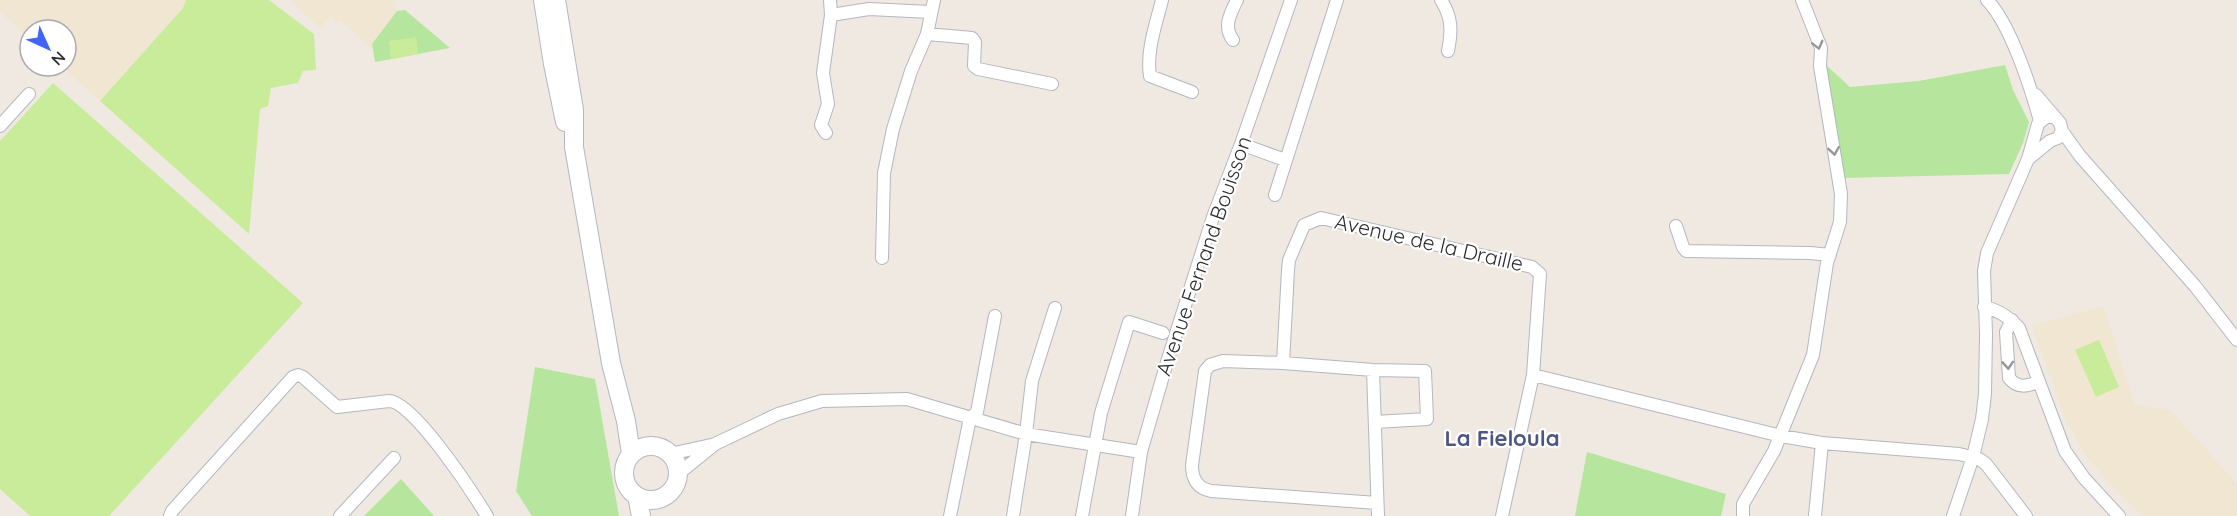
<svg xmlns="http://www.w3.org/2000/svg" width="2237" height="516" viewBox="0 0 2237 516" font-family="Quicksand,sans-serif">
	<rect width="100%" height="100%" fill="#efe9e1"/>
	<!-- education -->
	<path fill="#f0e6d1" d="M 0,0 L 186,0 L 183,8 L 100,101 L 60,66 L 66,66 L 66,30 L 30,30 L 30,39 L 0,12 Z
		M 290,0 L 395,0 L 397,11 L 372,44 L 372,49 L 340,20 L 337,23 L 331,17 L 320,28 Z
		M 2103,306 L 2135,404 L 2171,411 L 2237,483 L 2237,516 L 2143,516 L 2107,481 L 2084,453 L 2066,421 L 2032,326 Z"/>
	<!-- green -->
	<path fill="#b6e59e" d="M 405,10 L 450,48 L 375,62 L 372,44 L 397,11 Z
		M 1825,64 L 1850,87 L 1919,81 L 2005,65 L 2013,90 L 2029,122 L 2023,143 L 2009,174 L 1841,178 Z
		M 535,367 L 595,379 L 619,516 L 532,516 L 516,491 Z
		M 1587,452 L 1726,494 L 1721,516 L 1575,516 Z
		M 401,479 L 434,516 L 364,516 Z"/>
	<!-- pitch -->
	<path fill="#c9ec9a" d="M 186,0 L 269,0 L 314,34 L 316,70 L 303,71 L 298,83 L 271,88 L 268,106 L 260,109 L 249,234 L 100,101 L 183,8 Z
		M 416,37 L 418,54 L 391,59 L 389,41 Z
		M 53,83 L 303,303 L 109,516 L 30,516 L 0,489 L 0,141 Z
		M 2099,340 L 2119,387 L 2096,397 L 2075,350 Z"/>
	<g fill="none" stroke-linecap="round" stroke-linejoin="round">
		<defs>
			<path id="street" d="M 830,0 L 831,15
				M 1162,0 C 1156,24 1146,51 1150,76 L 1192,92
				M 1441,0 C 1452,17 1452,31 1448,51
				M 1987,0 C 2010,23 2031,88 2040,121
				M 927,34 L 972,38 L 975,42 L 974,66 L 978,69 L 1052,84
				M 1233,40 C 1223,27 1230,14 1237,0
				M 0,126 L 29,94
				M 2062,131 L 2080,156 L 2195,286 L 2237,340
				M 826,133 L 821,125 L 828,104 L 823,73 L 831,15 L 869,9 L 931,12
				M 1241,144 L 1285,160
				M 2028,159 L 2050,141 L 2058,138 L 2062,131 L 2060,123 L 2036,95
				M 1275,195 L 1337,0
				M 1676,226 L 1683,247 L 1686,251 L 1810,253 L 1830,255
				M 882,258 L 884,173 L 893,129 L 911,71 L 927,34 L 934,0
				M 1984,307 C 1999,310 2009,317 2019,328 L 2065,451 L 2084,478 L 2119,516
				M 2012,320 L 2006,332 L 2009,378 C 2018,389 2027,386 2038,382
				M 1283,363 L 1223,361 L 1210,365 L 1205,371 L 1192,465 C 1192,479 1197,488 1211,491 L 1377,503
				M 1373,370 L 1378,516
				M 1533,375 L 1781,436 L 1822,443 L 1959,454 L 1979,459 L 1986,464 L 2026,516
				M 1375,422 L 1427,419 L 1425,371 L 1373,370 L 1283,363 L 1288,270 L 1289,260 L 1304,225 L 1321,218 L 1532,267 L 1540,274 L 1533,375 L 1502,516
				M 670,454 L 711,445
				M 678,474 L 715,444 L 778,414 L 822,401 L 907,399 L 1026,434 L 1141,452
				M 170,516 L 172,511 L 293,377 L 298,375 L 303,377 L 337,407 L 389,401 C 413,401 473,493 487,516
				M 340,516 L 394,458
				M 950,516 L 970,418 L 977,412 L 995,316
				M 1013,516 L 1026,434 L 1032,381 L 1055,308
				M 1082,516 L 1101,413 L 1129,322 L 1163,333
				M 1132,516 L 1141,452 L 1167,362 L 1213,217 L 1241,144 L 1291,0
				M 1743,516 L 1743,504 L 1774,451 L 1813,355 L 1827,263 L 1840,222 L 1841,194 L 1820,66 L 1821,48 L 1802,0
				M 1815,516 L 1822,443
				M 1953,516 L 1973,457 L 1982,419 L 1985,394 L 1986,334 L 1984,271 L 1987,253 L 2028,159 L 2038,124 L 2046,117 L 2054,117"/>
			<path id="secondary" d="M 543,0 L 553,64 L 565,122
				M 556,0 L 574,110 L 574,147 L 611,363 L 626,421 L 631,454
				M624 473a27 27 0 1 1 54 0a27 27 0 1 1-54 0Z
				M 637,496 L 641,516"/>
		</defs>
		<!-- street casing -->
		<use href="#street" stroke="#b4b7c1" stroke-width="14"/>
		<!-- secondary casing -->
		<use href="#secondary" stroke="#b4b7c1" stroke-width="20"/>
		<!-- street -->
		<use href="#street" stroke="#fff" stroke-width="12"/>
		<!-- secondary -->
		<use href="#secondary" stroke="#fff" stroke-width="18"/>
	</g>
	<!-- one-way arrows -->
	<defs><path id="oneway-chevron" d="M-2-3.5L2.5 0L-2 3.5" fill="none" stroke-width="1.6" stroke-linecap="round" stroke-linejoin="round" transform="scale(1.5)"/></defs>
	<g stroke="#969696">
		<use href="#oneway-chevron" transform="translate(1818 45) rotate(76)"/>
		<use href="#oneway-chevron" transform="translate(1834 151) rotate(81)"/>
		<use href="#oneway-chevron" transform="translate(2008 365) rotate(86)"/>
	</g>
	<g text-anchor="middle" stroke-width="4.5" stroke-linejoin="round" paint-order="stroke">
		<!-- street labels -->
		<g font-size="21" fill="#2e2e2e" stroke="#fff">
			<text transform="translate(1429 243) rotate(13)" y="7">Avenue de la Draille</text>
			<text transform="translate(1204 256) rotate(-71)" y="7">Avenue Fernand Bouisson</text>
		</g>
		<!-- neighbourhood labels -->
		<g font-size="22" font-weight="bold" fill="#4d5680" stroke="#fff">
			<text x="1502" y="446">La Fieloula</text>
		</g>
	</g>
	<!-- north arrow -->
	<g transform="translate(48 48) rotate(135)"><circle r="28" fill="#ffffff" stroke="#ababab" stroke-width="1.5"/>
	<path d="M0-4.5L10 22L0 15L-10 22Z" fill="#4264fb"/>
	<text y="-9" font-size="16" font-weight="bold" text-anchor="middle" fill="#2e2e2e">N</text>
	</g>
</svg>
